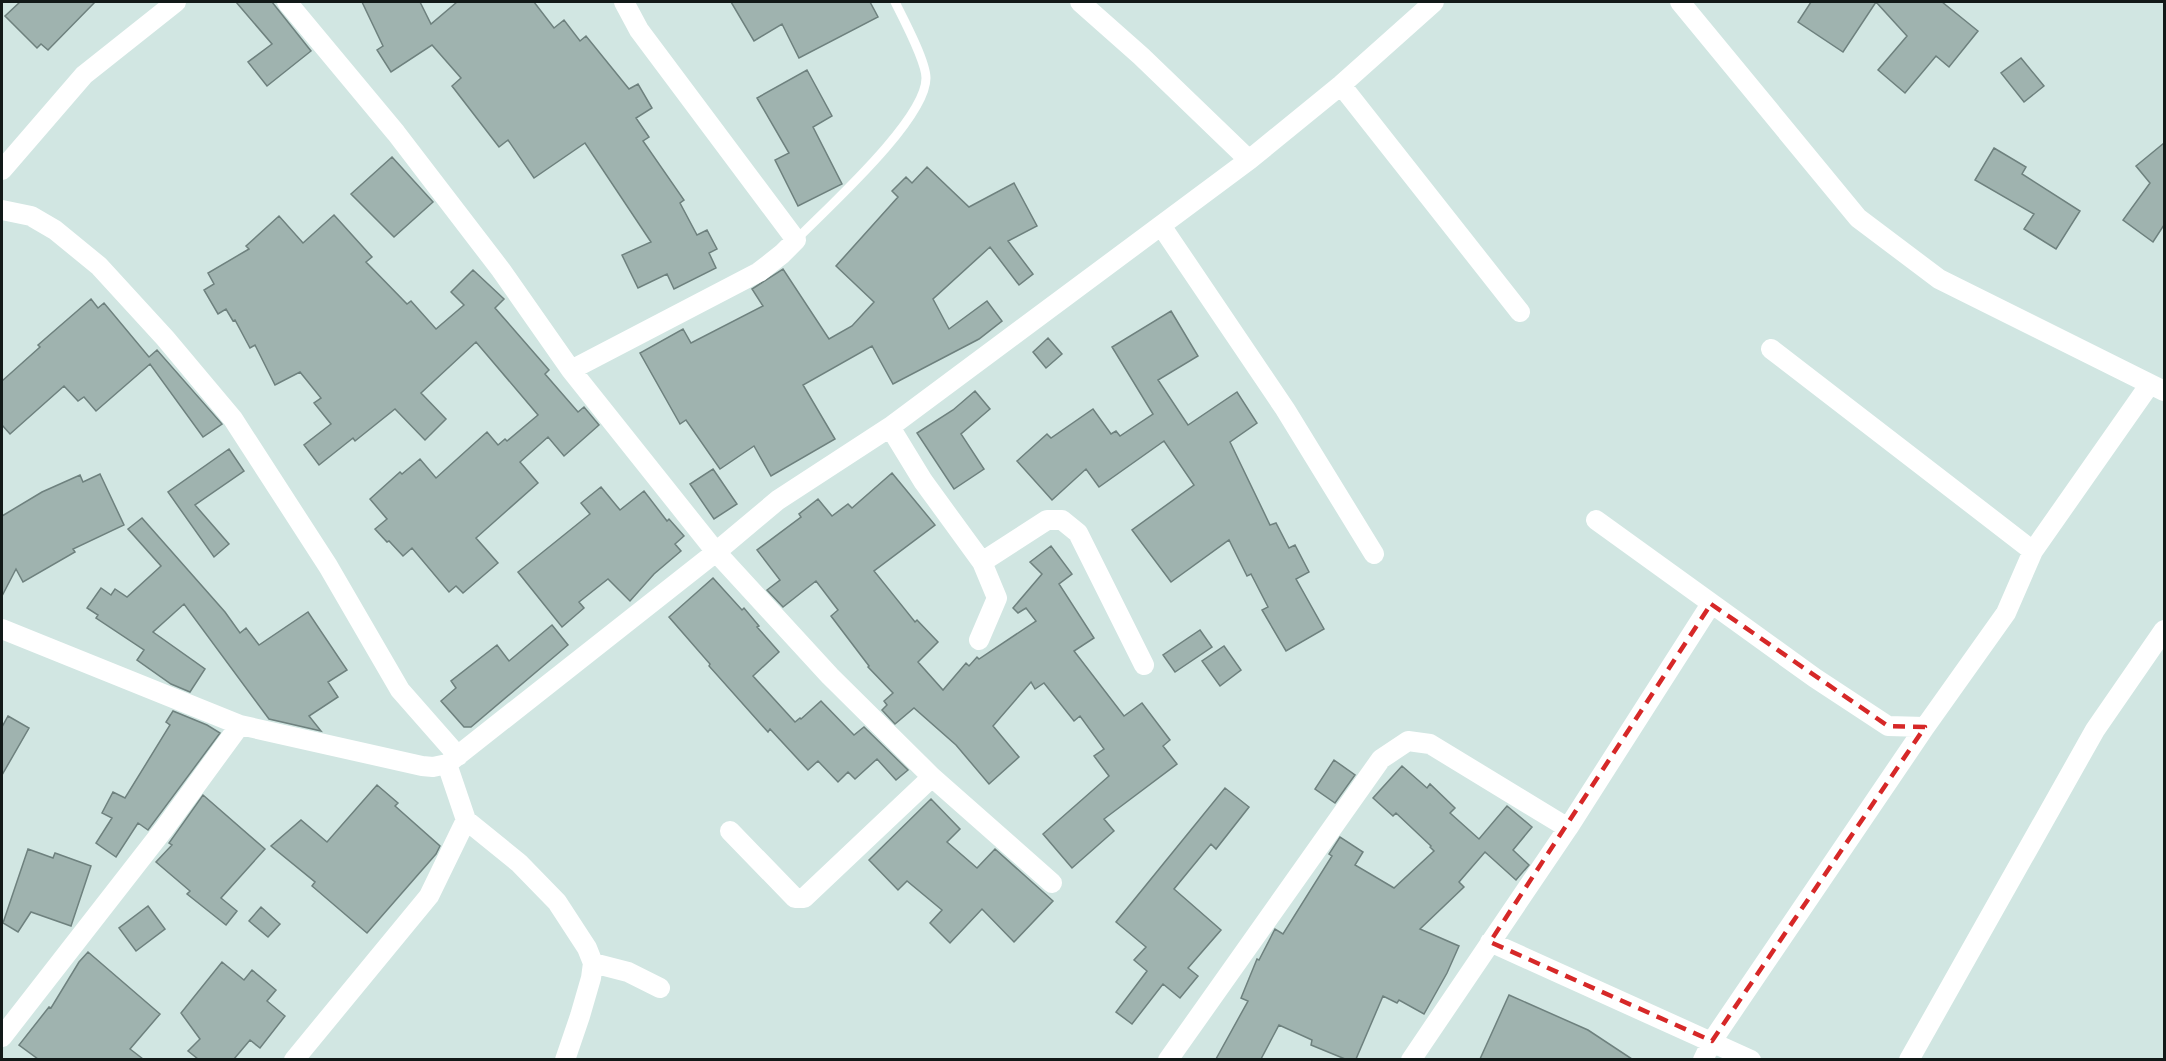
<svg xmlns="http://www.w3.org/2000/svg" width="2166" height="1061" viewBox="0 0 2166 1061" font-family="'Noto Sans',sans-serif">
	<rect width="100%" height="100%" fill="#d1e6e2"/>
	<!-- building -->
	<path fill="#9fb3af" stroke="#6e817e" stroke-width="1.5" d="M 20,2 L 95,2 L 48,50 L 41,44 L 37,48 L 5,16 Z
		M 236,2 L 272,2 L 311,51 L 267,86 L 248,62 L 272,44 Z
		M 362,2 L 420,2 L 431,24 L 457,2 L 534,2 L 554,28 L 564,20 L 580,41 L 586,36 L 629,89 L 638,84 L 652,108 L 636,118 L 649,137 L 643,141 L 684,200 L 680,203 L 697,235 L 707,230 L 717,249 L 709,253 L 716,268 L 674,289 L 667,274 L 638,288 L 622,255 L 651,242 L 585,143 L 534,178 L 508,140 L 499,147 L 452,86 L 461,78 L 432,45 L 391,72 L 377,50 L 383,46 Z
		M 731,2 L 870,2 L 878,17 L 799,58 L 782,24 L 754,41 Z
		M 1811,2 L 1942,2 L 1978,31 L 1949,67 L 1936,56 L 1905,93 L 1878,70 L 1907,36 L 1876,2 L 1843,52 L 1798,22 Z
		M 2021,58 L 2044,86 L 2024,102 L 2001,73 Z
		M 807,70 L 832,116 L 813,127 L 842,184 L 798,206 L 775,160 L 789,153 L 757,98 Z
		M 2164,143 L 2164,225 L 2153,242 L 2123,220 L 2150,183 L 2136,166 Z
		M 1994,148 L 2026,167 L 2022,174 L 2080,211 L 2056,249 L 2024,229 L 2034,214 L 1975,180 Z
		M 392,157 L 433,202 L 394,237 L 351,194 Z
		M 927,167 L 969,207 L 1014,183 L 1037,226 L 1008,241 L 1033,274 L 1019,285 L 990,247 L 933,299 L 949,329 L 987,301 L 1002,321 L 979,339 L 893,384 L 872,346 L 803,385 L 835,439 L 771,476 L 754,446 L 720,469 L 686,420 L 680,424 L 640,353 L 683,329 L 691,343 L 763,306 L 752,289 L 783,269 L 829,339 L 852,326 L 874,302 L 836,266 L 898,197 L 892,191 L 906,177 L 912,183 Z
		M 334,215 L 372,257 L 366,262 L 407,304 L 411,301 L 436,329 L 464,305 L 451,292 L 473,270 L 504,299 L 495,308 L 549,370 L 545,374 L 578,412 L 584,407 L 599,425 L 564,456 L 548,437 L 520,462 L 538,483 L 476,538 L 498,563 L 463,593 L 456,586 L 449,592 L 412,548 L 403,556 L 389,541 L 387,542 L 375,529 L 387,519 L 370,499 L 400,472 L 402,474 L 420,459 L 436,478 L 487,432 L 498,445 L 505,439 L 507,441 L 538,415 L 476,342 L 421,393 L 446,419 L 425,440 L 395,409 L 355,441 L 353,438 L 319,465 L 304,445 L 331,424 L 314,403 L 321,398 L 300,372 L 275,385 L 255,345 L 250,348 L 235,320 L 233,321 L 226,309 L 218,314 L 204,290 L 214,284 L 208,273 L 249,249 L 246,246 L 279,216 L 303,243 Z
		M 91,299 L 98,308 L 104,303 L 149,357 L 157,350 L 222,424 L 203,437 L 150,364 L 96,411 L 84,397 L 78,401 L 64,386 L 10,434 L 2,425 L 2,381 L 40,347 L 38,345 Z
		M 1171,311 L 1198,356 L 1158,380 L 1188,425 L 1237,392 L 1257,423 L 1230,442 L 1270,525 L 1276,523 L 1289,548 L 1295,545 L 1309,572 L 1296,579 L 1324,629 L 1286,651 L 1262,610 L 1268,607 L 1251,574 L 1247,576 L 1229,540 L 1171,582 L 1132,530 L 1194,485 L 1164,441 L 1099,487 L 1086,469 L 1052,500 L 1017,461 L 1047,434 L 1051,438 L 1093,409 L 1111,434 L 1116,431 L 1120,436 L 1153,414 L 1112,347 Z
		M 1048,338 L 1062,354 L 1046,368 L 1033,352 Z
		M 975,391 L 990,409 L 961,434 L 984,469 L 954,489 L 917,433 L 953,410 Z
		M 229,449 L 244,471 L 195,505 L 229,544 L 214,557 L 168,492 Z
		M 713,469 L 737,504 L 714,519 L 690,484 Z
		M 892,473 L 935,525 L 874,571 L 915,622 L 917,620 L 938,642 L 918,662 L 943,690 L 966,663 L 969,666 L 977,657 L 979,659 L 1036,621 L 1026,608 L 1018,613 L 1013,608 L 1042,574 L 1030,562 L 1051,546 L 1072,574 L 1059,584 L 1094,638 L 1074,651 L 1124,716 L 1142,703 L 1170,740 L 1163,746 L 1177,764 L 1104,819 L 1114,831 L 1072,868 L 1043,834 L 1109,776 L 1094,756 L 1104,749 L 1080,716 L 1074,721 L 1044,683 L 1035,689 L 1031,682 L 993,726 L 1019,757 L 989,784 L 956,745 L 914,708 L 895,724 L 882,710 L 887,705 L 884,701 L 893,693 L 868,667 L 869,666 L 831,616 L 838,610 L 816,581 L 783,607 L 767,590 L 780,580 L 757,550 L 801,517 L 799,514 L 818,499 L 832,516 L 848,504 L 852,508 Z
		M 100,474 L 124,525 L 73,549 L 75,552 L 23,582 L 16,569 L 2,596 L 2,516 L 42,492 L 80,475 L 83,482 Z
		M 601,487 L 620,510 L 644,491 L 667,521 L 669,519 L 684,536 L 675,544 L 681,551 L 654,574 L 630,601 L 608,579 L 579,602 L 584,608 L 562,627 L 518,572 L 590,514 L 581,503 Z
		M 142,518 L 225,612 L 240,633 L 246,628 L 259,645 L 308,612 L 347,670 L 328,682 L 338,697 L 309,716 L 321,731 L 269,719 L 184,604 L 153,632 L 205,669 L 190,692 L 171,684 L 137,660 L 144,650 L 96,618 L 98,615 L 87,608 L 101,588 L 111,595 L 115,589 L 127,597 L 161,566 L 128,529 Z
		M 713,578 L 742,610 L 744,608 L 759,626 L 757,627 L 779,652 L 753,676 L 795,722 L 800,718 L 801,719 L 821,701 L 854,735 L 864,727 L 908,770 L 896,780 L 877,759 L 855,779 L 848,772 L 838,782 L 818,761 L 808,770 L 770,729 L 768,732 L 709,666 L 710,664 L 669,617 Z
		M 552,625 L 568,645 L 471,727 L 464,727 L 441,701 L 456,688 L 451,681 L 497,645 L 509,661 Z
		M 1200,630 L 1212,647 L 1175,672 L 1163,655 Z
		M 1224,646 L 1241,670 L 1220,686 L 1202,661 Z
		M 173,711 L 207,725 L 220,733 L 148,830 L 138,823 L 116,857 L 96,843 L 112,818 L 102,813 L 113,792 L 125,798 L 170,725 L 166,722 Z
		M 8,716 L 29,728 L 2,775 L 2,727 Z
		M 1334,760 L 1355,775 L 1335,803 L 1315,789 Z
		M 1402,766 L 1427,788 L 1430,784 L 1455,808 L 1450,813 L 1479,839 L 1507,806 L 1532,827 L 1513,850 L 1529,865 L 1516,880 L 1485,852 L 1459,882 L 1464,887 L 1420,929 L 1459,946 L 1447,973 L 1424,1014 L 1399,1000 L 1397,1003 L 1383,996 L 1356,1059 L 1345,1059 L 1311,1045 L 1312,1040 L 1279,1025 L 1261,1059 L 1216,1059 L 1248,1001 L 1241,998 L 1257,959 L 1259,960 L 1275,929 L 1283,934 L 1332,856 L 1329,854 L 1340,837 L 1363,852 L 1355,865 L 1394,888 L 1434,851 L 1430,847 L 1431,846 L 1396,813 L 1393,816 L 1373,798 Z
		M 377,785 L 398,803 L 395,806 L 440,846 L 436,854 L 367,933 L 312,886 L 315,882 L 271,846 L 301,820 L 327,842 Z
		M 1225,788 L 1249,807 L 1216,849 L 1211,844 L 1174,889 L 1221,930 L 1188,968 L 1198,976 L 1180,998 L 1163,984 L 1132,1024 L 1116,1012 L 1147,971 L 1134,960 L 1146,947 L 1116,922 Z
		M 203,795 L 265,849 L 221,898 L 237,911 L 226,925 L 187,894 L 190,891 L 156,862 L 172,845 L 169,843 Z
		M 931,799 L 960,829 L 947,842 L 977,868 L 995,849 L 1053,901 L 1014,942 L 982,909 L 950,943 L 930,923 L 942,910 L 907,881 L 898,890 L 869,860 Z
		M 28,849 L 53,858 L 55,853 L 91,866 L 71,926 L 31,912 L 18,932 L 3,923 Z
		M 148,906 L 165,929 L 136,951 L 119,928 Z
		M 261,907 L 280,924 L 268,937 L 249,921 Z
		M 88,952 L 160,1014 L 130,1049 L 143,1059 L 38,1059 L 19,1045 L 49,1007 L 51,1008 L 79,962 Z
		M 222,962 L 244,980 L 252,970 L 276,990 L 267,1001 L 285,1016 L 260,1048 L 250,1040 L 234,1059 L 198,1059 L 188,1051 L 200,1039 L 181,1013 Z
		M 1509,995 L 1588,1030 L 1632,1059 L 1480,1059 Z"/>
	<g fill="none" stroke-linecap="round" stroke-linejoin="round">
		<!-- lane -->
		<path stroke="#fff" stroke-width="9" d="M 796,240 C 826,209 926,120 926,78 C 926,61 903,18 895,2"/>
		<!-- street -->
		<path stroke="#fff" stroke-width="20" d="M 287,2 L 396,133 L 501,270 L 571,370 L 716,552 L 830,676 L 932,777 L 1052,883
			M 1080,2 L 1141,56 L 1249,160
			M 1680,2 L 1858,218 L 1939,279 L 2164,391
			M 1341,85 L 1520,312
			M 2,170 L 84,75 L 176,2
			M 2,210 L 31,216 L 55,230 L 99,266 L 165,338 L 233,419 L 328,566 L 400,690 L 458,756
			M 1162,227 L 1285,409 L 1374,554
			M 1771,349 L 2033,551
			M 571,370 L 759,272 L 782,254 L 796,240 L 639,30 L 624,2
			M 890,427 L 923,481 L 982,562 L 997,598 L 979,640
			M 1596,520 L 1815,678 L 1888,726 L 1925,727 L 2006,613 L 2033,551 L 2150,384
			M 982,562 L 1047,520 L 1062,520 L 1078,533 L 1144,665
			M 2,629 L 240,725 L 422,766 L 433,767 L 447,764 L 716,552 L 778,500 L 890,427 L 1249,160 L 1341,85 L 1434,2
			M 466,820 L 519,863 L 557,902 L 587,948 L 593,963 L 591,978 L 580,1016 L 565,1060
			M 730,831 L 795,898 L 804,898 L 932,777
			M 1490,942 L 1751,1060
			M 593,963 L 628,972 L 660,988
			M 2,1037 L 164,829 L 240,725
			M 294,1060 L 429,896 L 466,820 L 447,764
			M 1168,1060 L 1381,759 L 1408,741 L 1430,744 L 1568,828
			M 1411,1060 L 1568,828 L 1711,604
			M 1703,1060 L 1712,1041 L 1925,727
			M 1909,1060 L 2095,730 L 2164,630"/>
	</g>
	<!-- marked area -->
	<path fill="none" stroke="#d62828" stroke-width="4.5" stroke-dasharray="12 8" stroke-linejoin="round" d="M 1711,604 L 1888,726 L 1925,727 L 1712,1041 L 1490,942 Z"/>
	<!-- border -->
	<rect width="2166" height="1061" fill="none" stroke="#121918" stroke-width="6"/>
</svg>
